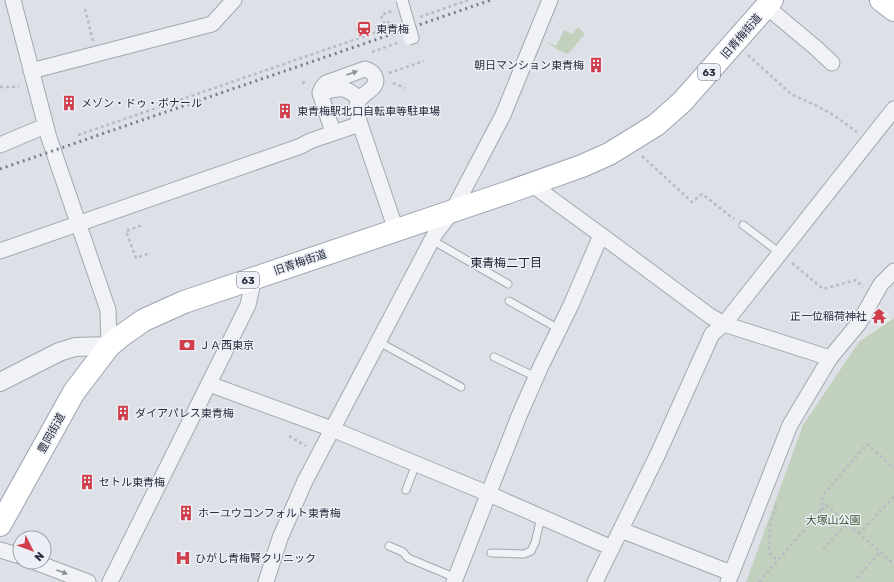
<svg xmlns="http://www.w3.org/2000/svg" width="894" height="582" viewBox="0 0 894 582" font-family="Rubik,'Noto Sans JP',sans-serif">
	<rect width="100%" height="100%" fill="#dde0e7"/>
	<!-- green -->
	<path fill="#c2d1be" d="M 578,27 L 585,34 L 568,54 L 558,50 L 545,41 L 556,46 L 564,30 L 572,34 Z
		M 894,318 L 894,582 L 746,582 L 803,425 L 859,342 Z"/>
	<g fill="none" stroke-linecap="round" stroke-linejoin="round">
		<defs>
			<path id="service" d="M 743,225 L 780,253
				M 432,240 L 508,284
				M 509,301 L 559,329
				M 379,342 L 461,387
				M 494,357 L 536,377
				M 406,490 L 416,464
				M 389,546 L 403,552 L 408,558 L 456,578
				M 491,553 L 524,554 L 531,551 L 535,543 L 541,517"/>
			<path id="minor" d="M 13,0 L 49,138 L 108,310 L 109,346
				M 767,7 L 816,48 L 832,63
				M 31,71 L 212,24 L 234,0
				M 321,93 C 339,88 345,85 359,99
				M 333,132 L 320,93 L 322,88 L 326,83 L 365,69 C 370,70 373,72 375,77 C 380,89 362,92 358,102 C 355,109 358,116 360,124
				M 0,145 L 45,126
				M 531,184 L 601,235 L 710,316 L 724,324 L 830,358
				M 0,251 L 301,146 L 310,141 L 360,124 L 396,230
				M 209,384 L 332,429 L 489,494 L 612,548
				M 621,530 L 731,573
				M 0,550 L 20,556
				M 35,562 L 88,582
				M 110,582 L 248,305 L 254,278
				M 266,582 L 280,538 L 305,481 L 435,234 L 452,212 L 503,115 L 550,0
				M 454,582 L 519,416 L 541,366 L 571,305 L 601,235
				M 595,582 L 657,456 L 712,334 L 724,324 L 894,109
				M 728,582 L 790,425 L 830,358 L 859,323 L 881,284 L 894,271"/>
			<path id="tertiary" d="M 0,382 L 59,352 L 75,347 L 109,346"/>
			<path id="primary" d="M 881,0 L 894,10
				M 0,525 L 74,392 L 109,346 L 121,336 L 144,320 L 184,302 L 509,192 L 582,166 L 609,154 L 656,125 L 682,102 L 772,0"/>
		</defs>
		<!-- service casing -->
		<use href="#service" stroke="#a2a7b1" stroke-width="9"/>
		<!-- minor casing -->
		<use href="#minor" stroke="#a2a7b1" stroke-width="17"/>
		<!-- tertiary casing -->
		<use href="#tertiary" stroke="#a2a7b1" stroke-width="20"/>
		<!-- primary casing -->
		<use href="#primary" stroke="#9ca4b3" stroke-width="24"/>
		<!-- path -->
		<path stroke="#b7bbc2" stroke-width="2.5" stroke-dasharray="3 3" stroke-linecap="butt" d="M 85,9 L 93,41
			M 420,17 L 468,0
			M 390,22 L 384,24 L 381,15 L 392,11
			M 356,28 L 360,38
			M 358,33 L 384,24
			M 372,52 L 397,43
			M 748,55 L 791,94 L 817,106 L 835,116 L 857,132
			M 389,73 L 424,61
			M 302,83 L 306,82
			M 393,83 L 405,88
			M 0,87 L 19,87
			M 78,135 L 397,25
			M 642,156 L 692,202 L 702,194 L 734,219
			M 140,227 L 140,226 L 126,231 L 136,258 L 150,253
			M 792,263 L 823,289 L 856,280 L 863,287
			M 289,436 L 306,446
			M 776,506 L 770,525 L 769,553 L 778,561
			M 820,512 L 823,495 L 867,444 L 894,468
			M 859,534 L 894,496
			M 823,549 L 847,523
			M 857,578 L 880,552
			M 759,582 L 826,505 L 894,564"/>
		<!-- service -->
		<use href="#service" stroke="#f0f2f6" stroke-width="7"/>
		<!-- minor -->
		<use href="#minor" stroke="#f0f2f6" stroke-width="15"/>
		<!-- tertiary -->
		<use href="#tertiary" stroke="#f0f2f6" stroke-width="18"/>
		<!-- primary -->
		<use href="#primary" stroke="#fff" stroke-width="22"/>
		<!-- rail -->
		<path stroke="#767f91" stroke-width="3" stroke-dasharray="2 4" stroke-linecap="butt" d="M 0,169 L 491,0"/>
		<defs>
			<path id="pedestrian-bridge" d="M 402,0 L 413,38 L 409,39"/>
		</defs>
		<!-- pedestrian-bridge casing -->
		<use href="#pedestrian-bridge" stroke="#a2a7b1" stroke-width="13" stroke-linecap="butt"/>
		<!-- pedestrian-bridge -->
		<use href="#pedestrian-bridge" stroke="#f0f2f6" stroke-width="11"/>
	</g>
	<!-- one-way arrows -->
	<defs><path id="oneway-solid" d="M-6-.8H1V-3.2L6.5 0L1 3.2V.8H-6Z"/></defs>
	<g fill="#8b909a">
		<use href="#oneway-solid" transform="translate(352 73) rotate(-20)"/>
		<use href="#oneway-solid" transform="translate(62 572) rotate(20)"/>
	</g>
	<!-- icons -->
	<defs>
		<symbol id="station-bare" viewBox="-9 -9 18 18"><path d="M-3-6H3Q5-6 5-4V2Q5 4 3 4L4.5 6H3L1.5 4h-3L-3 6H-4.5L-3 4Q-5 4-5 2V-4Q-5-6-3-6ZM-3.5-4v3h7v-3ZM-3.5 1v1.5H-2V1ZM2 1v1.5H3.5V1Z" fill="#d03e4b" stroke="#eceff5" stroke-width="2.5" paint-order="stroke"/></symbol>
		<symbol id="building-bare" viewBox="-9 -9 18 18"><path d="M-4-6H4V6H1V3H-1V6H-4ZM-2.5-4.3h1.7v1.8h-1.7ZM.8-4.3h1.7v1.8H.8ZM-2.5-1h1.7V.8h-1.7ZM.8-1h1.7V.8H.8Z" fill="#d03e4b" stroke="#eceff5" stroke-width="2.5" paint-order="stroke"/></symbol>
		<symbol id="temple-bare" viewBox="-9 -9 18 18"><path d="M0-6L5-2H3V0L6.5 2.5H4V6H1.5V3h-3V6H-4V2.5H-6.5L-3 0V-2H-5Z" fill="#d03e4b" stroke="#eceff5" stroke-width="2.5" paint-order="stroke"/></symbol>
		<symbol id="bank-bare" viewBox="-9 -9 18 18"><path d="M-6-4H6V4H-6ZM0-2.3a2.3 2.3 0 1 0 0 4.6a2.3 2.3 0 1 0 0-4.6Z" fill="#d03e4b" stroke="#eceff5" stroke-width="2.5" paint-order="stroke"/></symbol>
		<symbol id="hospital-bare" viewBox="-9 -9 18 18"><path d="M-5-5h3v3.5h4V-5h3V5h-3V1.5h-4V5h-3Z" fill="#d03e4b" stroke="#eceff5" stroke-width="2.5" paint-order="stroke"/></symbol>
	</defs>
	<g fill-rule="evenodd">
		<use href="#station-bare" x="353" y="18" width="22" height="22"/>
		<use href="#building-bare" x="585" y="54" width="22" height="22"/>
		<use href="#building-bare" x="58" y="92" width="22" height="22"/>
		<use href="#building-bare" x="274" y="100" width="22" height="22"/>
		<use href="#temple-bare" x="868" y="305" width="22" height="22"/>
		<use href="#bank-bare" x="176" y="334" width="22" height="22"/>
		<use href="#building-bare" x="112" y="402" width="22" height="22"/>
		<use href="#building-bare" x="76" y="471" width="22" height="22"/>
		<use href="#building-bare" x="175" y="502" width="22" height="22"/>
		<use href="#hospital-bare" x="172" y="547" width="22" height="22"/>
	</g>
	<g text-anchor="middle" stroke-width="3" stroke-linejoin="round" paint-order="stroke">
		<!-- shield labels -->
		<g fill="#eceff5" stroke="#616775" stroke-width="1">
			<rect x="698" y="64" width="22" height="16" rx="3"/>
			<rect x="237" y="272" width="22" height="16" rx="3"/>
		</g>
		<g font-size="10" font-weight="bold" fill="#262d3e">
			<text x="709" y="76">63</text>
			<text x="248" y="284">63</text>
		</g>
		<!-- poi labels -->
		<g font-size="11" fill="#262d3e" stroke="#eceff5" text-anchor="start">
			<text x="376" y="33">東青梅</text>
			<text x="584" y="69" text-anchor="end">朝日マンション東青梅</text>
			<text x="81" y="107">メゾン・ドゥ・ボナール</text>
			<text x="297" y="115">東青梅駅北口自転車等駐車場</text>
			<text x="867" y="320" text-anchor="end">正一位稲荷神社</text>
			<text x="199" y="349">ＪＡ西東京</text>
			<text x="135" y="417">ダイアパレス東青梅</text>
			<text x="99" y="486">セトル東青梅</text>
			<text x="198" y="517">ホーユウコンフォルト東青梅</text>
			<text x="195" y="562">ひがし青梅腎クリニック</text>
		</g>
		<!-- street labels -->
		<g font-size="11" fill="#262d3e" stroke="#eceff5">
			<text transform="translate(741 36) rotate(-49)" y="4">旧青梅街道</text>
			<text transform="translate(300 262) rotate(-19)" y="4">旧青梅街道</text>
			<text transform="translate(51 433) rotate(-61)" y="4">豊岡街道</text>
		</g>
		<!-- park labels -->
		<g font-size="11" fill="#385a33" stroke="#eceff5">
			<text x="833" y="524">大塚山公園</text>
		</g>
		<!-- neighbourhood labels -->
		<g font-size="12" fill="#191f2f" stroke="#eceff5">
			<text x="506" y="267">東青梅二丁目</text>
		</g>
	</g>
	<!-- north arrow -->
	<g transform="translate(32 550) rotate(132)"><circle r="19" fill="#eceff5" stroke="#9da1ac"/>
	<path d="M0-3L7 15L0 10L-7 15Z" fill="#d03e4b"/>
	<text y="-6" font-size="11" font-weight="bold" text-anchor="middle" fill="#262d3e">N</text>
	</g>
</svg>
